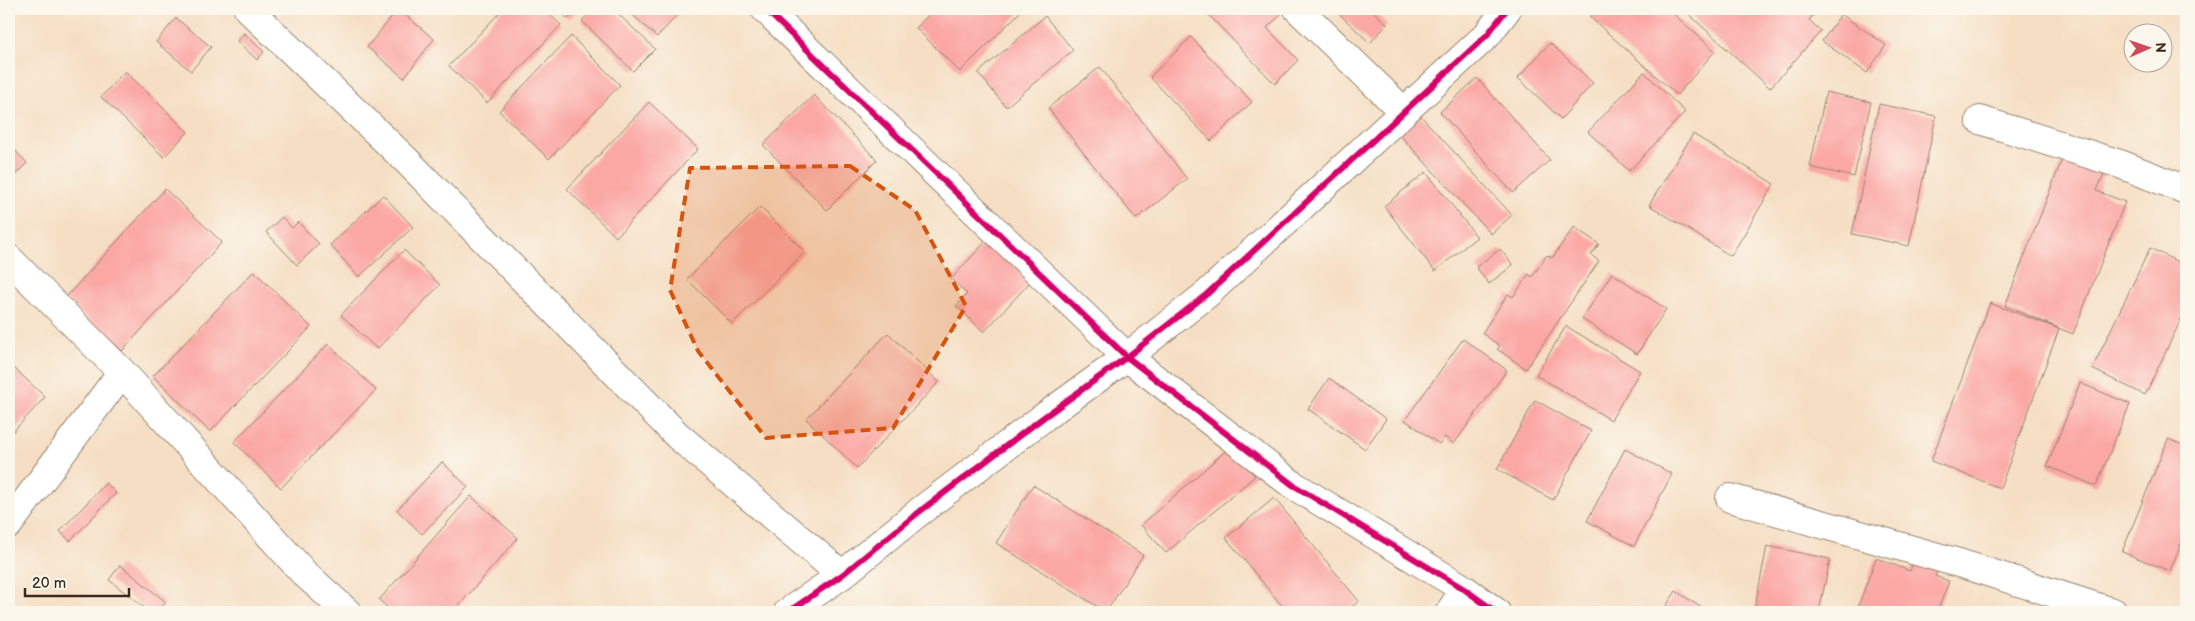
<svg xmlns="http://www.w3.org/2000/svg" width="2195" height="621" viewBox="0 0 2195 621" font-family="'Balsamiq Sans',sans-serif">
	<rect width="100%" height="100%" fill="#fbf7ec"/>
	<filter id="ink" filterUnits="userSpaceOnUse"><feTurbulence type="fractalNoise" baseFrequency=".02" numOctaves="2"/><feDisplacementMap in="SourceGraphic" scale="10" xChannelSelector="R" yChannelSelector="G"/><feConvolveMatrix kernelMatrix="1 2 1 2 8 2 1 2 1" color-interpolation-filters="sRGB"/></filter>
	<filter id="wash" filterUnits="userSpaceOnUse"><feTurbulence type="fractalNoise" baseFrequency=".0096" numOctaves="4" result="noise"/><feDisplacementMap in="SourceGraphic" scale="20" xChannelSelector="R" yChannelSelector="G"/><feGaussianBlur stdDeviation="1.12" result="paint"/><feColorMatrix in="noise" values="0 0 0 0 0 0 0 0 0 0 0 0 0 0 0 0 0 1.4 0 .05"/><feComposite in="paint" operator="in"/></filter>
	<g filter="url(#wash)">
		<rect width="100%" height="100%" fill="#f5dec3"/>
		<g id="blocks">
			<!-- building -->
			<path fill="#fba7a4" d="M 398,9 L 434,39 L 404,78 L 367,47 Z
				M 503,9 L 544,9 L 561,25 L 487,103 L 449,66 Z
				M 558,9 L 579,9 L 568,19 Z
				M 593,9 L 613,9 L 655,49 L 633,71 L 582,21 Z
				M 626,9 L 683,9 L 657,37 Z
				M 934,9 L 1023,9 L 960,72 L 916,28 Z
				M 1205,9 L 1286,9 L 1267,28 L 1298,60 L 1275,84 L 1204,10 Z
				M 1334,9 L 1371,9 L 1387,24 L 1370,43 Z
				M 1597,9 L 1668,9 L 1715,51 L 1677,95 L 1590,17 Z
				M 1683,9 L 1819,9 L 1809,20 L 1821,31 L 1770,88 Z
				M 1841,14 L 1886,45 L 1867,73 L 1822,41 Z
				M 1045,16 L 1073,50 L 1006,107 L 978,73 Z
				M 176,18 L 211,47 L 191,71 L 156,42 Z
				M 244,33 L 264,52 L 257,60 L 237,41 Z
				M 571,36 L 620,85 L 549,159 L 499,111 Z
				M 1191,37 L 1252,102 L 1211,141 L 1150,77 Z
				M 1550,43 L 1593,83 L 1561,119 L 1518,78 Z
				M 1100,67 L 1187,179 L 1136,219 L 1048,108 Z
				M 125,71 L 188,132 L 164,157 L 101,97 Z
				M 1644,72 L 1685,112 L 1629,171 L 1588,132 Z
				M 1477,78 L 1550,160 L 1513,193 L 1440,112 Z
				M 1826,92 L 1871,102 L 1854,177 L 1810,167 Z
				M 814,95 L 877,160 L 827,210 L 763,145 Z
				M 649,102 L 698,149 L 616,237 L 567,189 Z
				M 1879,104 L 1936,116 L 1909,246 L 1852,234 Z
				M 1419,114 L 1512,215 L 1491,234 L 1398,133 Z
				M 1693,134 L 1774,184 L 1731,256 L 1649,205 Z
				M 10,145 L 27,163 L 16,174 L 9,167 Z
				M 2065,152 L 2106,168 L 2097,191 L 2125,202 L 2073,334 L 2005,306 Z
				M 1426,172 L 1477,237 L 1435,271 L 1384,206 Z
				M 165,189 L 222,242 L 122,351 L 65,298 Z
				M 383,195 L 413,227 L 359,277 L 330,245 Z
				M 760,207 L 805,252 L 732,324 L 687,279 Z
				M 282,217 L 292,228 L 298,222 L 319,244 L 297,265 L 266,232 Z
				M 1574,227 L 1599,244 L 1591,255 L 1599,261 L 1526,369 L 1497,349 L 1500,346 L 1482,333 L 1508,294 L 1513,297 L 1529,274 L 1532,277 L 1547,255 L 1552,258 Z
				M 988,239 L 1032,280 L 984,332 L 956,306 L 967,294 L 951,279 Z
				M 2150,248 L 2186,266 L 2186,309 L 2145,395 L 2092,369 Z
				M 1500,249 L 1513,265 L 1489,284 L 1476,267 Z
				M 404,250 L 440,285 L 377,349 L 341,315 Z
				M 254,271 L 311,327 L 210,432 L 153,376 Z
				M 1612,273 L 1666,309 L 1637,354 L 1582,319 Z
				M 1990,303 L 2059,329 L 2000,488 L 1931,461 Z
				M 1566,326 L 1640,371 L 1611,420 L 1536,375 Z
				M 888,333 L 939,382 L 857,468 L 806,419 Z
				M 1463,339 L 1507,370 L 1454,444 L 1445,437 L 1439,444 L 1405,420 Z
				M 328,344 L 376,390 L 281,488 L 234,442 Z
				M 9,363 L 45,397 L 9,436 Z
				M 1329,378 L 1386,419 L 1365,449 L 1308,409 Z
				M 2080,383 L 2130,404 L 2096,486 L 2047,466 Z
				M 1535,400 L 1591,431 L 1553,500 L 1497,469 Z
				M 2168,439 L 2186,446 L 2186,531 L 2170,571 L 2122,552 Z
				M 1230,447 L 1255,476 L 1166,553 L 1141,525 Z
				M 1625,449 L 1672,474 L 1634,546 L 1587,521 Z
				M 442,462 L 468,487 L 422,534 L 397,510 Z
				M 106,483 L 116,493 L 70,541 L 60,531 Z
				M 1033,485 L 1143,555 L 1106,612 L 996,543 Z
				M 471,496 L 518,538 L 453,612 L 393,612 L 379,600 Z
				M 1274,498 L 1359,601 L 1345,612 L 1287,612 L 1226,538 Z
				M 1767,546 L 1830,559 L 1819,612 L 1754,612 Z
				M 1876,558 L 1910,571 L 1915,558 L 1938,568 L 1935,576 L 1949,581 L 1937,612 L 1856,612 Z
				M 120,565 L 166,602 L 157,612 L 150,612 L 109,580 Z
				M 1676,591 L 1708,612 L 1662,612 Z"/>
		</g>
	</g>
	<g filter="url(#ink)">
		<use href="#blocks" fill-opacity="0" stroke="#988470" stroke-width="1"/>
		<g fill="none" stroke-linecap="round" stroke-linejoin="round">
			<defs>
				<path id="street" d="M 248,9 L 408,162 L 678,436 L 842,575
					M 765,9 L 1127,357 L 1293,485 L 1464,589 L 1496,612
					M 1298,9 L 1404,112
					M 1980,120 L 2120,164 L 2186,190
					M 9,259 L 122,372 L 304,573 L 347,612
					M 1730,498 L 1962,564 L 2113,612
					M 9,524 L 122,372
					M 788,612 L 842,575 L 919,512 L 1044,417 L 1127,357 L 1207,294 L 1487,35 L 1507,9
					M 1450,612 L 1464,589"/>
			</defs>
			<!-- street casing -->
			<use href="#street" stroke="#988470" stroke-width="30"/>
			<!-- street -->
			<use href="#street" stroke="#fff" stroke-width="28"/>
			<defs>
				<path id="cycleway" d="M 765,9 L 1127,357 L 1293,485 L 1464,589 L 1496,612
					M 788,612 L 842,575 L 919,512 L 1044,417 L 1127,357 L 1207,294 L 1487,35 L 1507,9"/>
			</defs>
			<!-- cycleway casing -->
			<use href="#cycleway" stroke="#fbf7ec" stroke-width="9"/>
			<!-- cycleway -->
			<use href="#cycleway" stroke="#d6006c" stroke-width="6"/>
		</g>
	</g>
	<!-- marked area -->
	<path fill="#d7540e" fill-opacity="0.2" stroke="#d7540e" stroke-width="4" stroke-dasharray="10 6" stroke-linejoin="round" d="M 850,166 L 915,210 L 966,306 L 893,428 L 766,438 L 698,351 L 670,290 L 690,168 Z"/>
	<!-- margin -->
	<rect width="2195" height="621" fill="none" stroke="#fbf7ec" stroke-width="30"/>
	<!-- north arrow -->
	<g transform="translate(2148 48) rotate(88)"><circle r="24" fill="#fbf7ec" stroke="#aea59a"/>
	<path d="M0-4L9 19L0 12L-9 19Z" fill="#d1495b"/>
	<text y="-8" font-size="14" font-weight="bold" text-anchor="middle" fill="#3b2a1e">N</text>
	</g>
	<!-- scale -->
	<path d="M25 588v8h104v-8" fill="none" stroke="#3b2a1e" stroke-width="2.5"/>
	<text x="32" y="588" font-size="15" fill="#3b2a1e" stroke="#fbf7ec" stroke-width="4" paint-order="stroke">20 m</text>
</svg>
